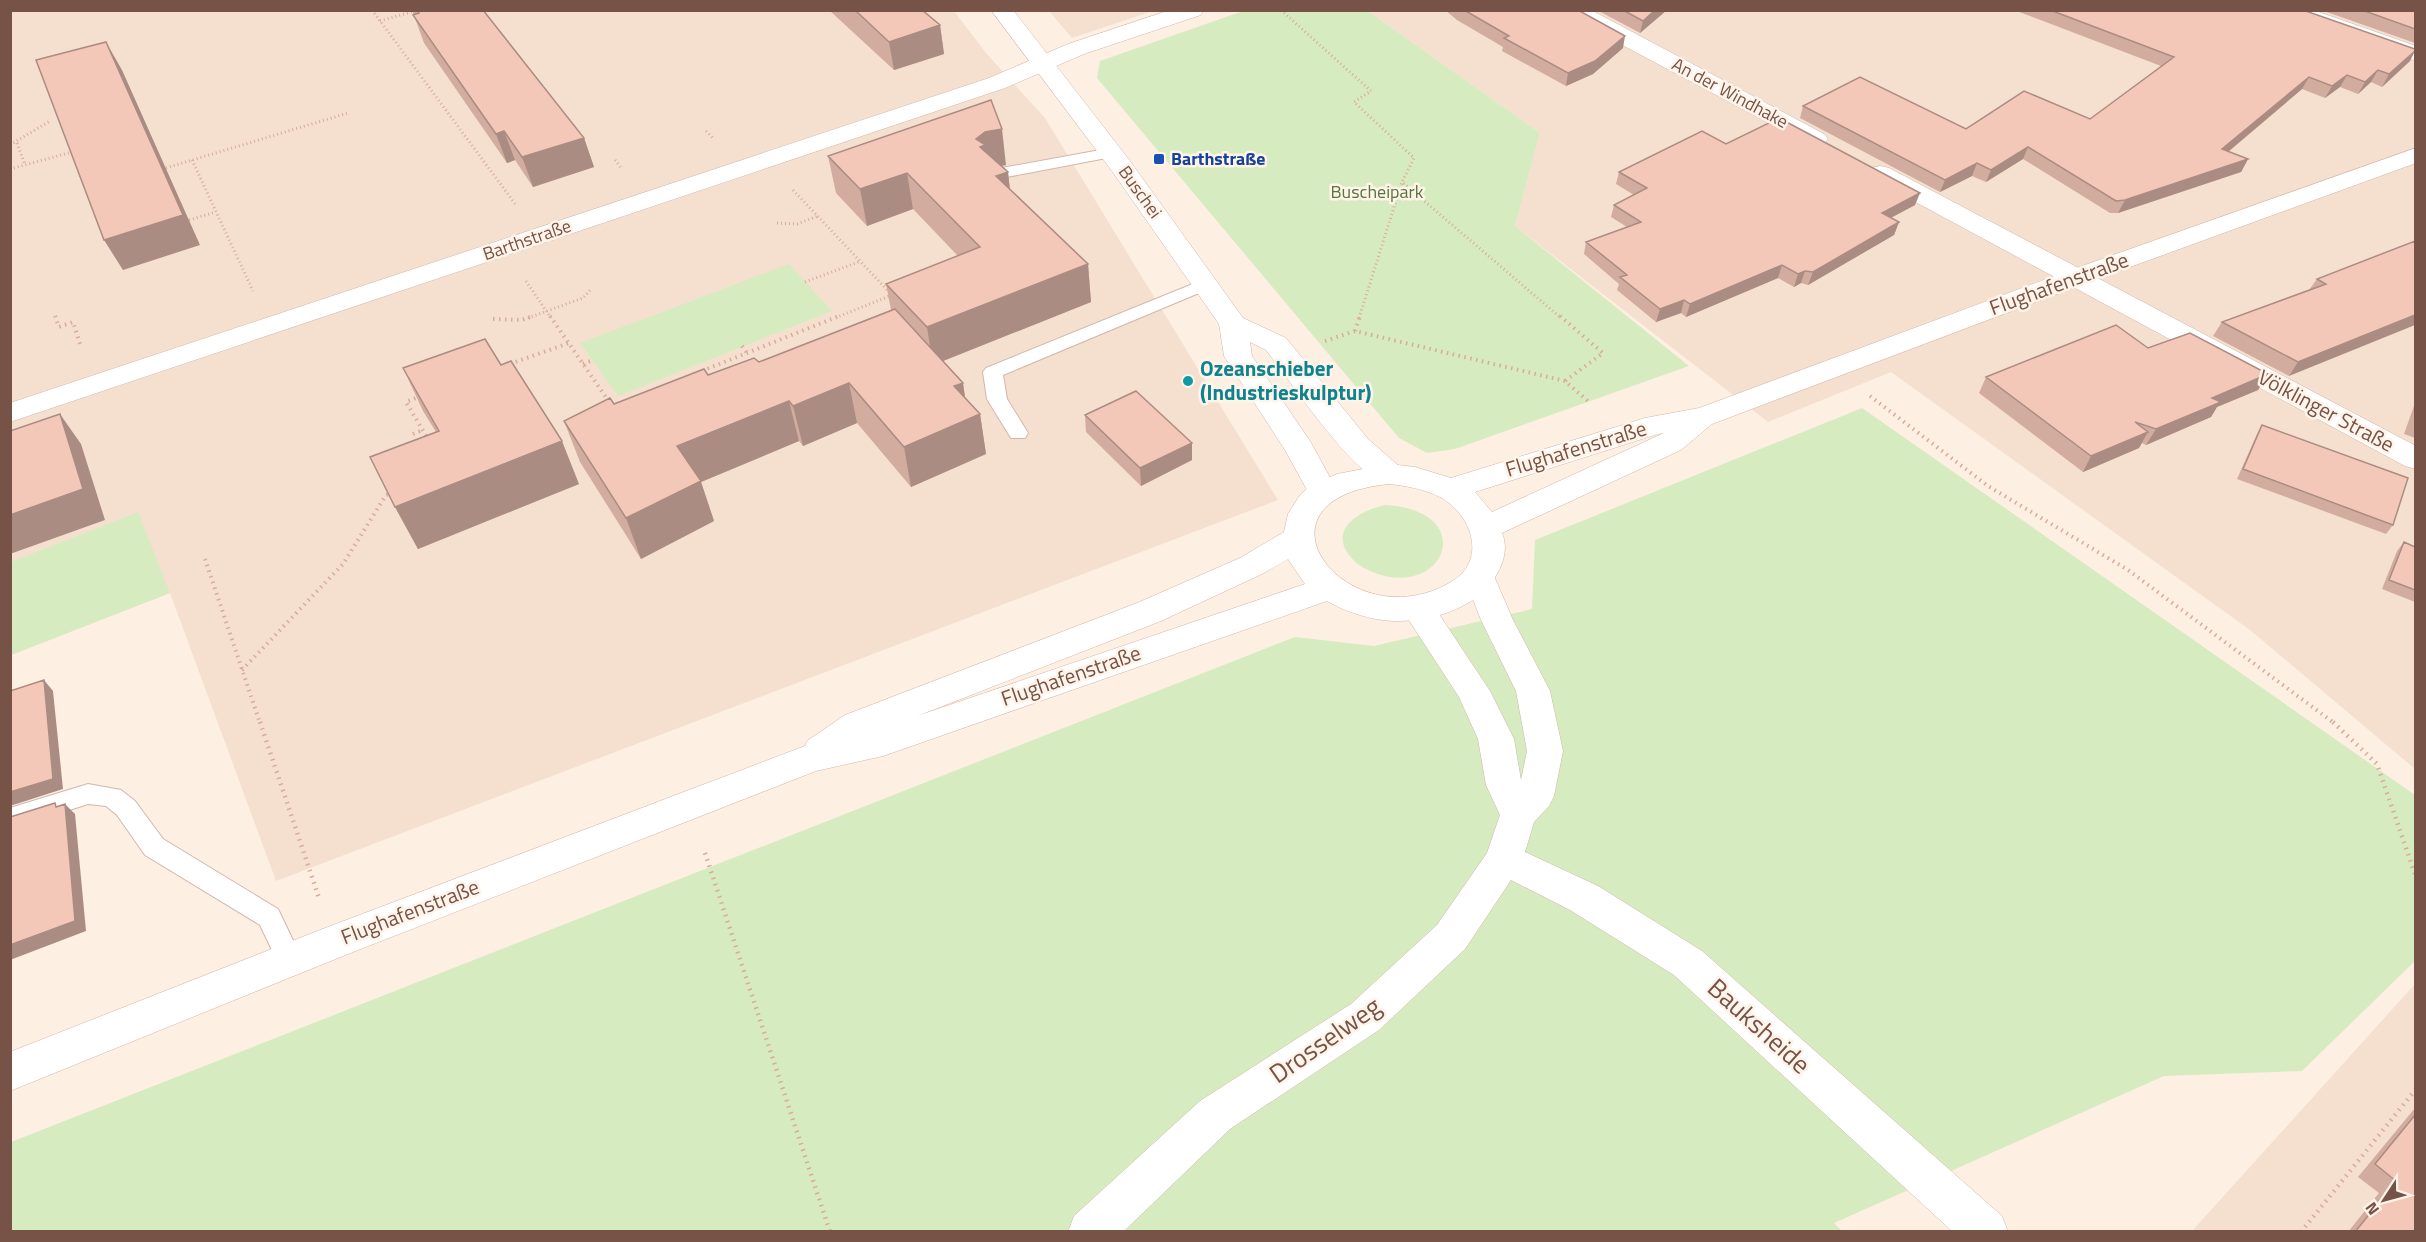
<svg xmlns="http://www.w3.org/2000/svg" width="2426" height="1242" viewBox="0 0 2426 1242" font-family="'Titillium Web',sans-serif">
	<rect width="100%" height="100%" fill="#fdefe2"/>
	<!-- residential -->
	<path fill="#f5e0d0" d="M 11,11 L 954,11 L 986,53 L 1045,118 L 1278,500 L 276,881 L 170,593 L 11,655 Z
		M 1049,11 L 1153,11 L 1072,38 Z
		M 1368,11 L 2415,11 L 2415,769 L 2250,630 L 1891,372 L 1768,422 L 1515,226 L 1540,133 Z
		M 2415,984 L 2415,1231 L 2192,1231 Z"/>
	<!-- green -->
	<path fill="#d7ebc0" d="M 1246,10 L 1368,11 L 1540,133 L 1515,226 L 1689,366 L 1455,449 L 1427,453 L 1399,438 L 1097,78 L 1100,61 Z
		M 789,264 L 832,311 L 618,396 L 580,343 Z
		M 1862,408 L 2415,795 L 2415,961 L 2302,1071 L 2164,1076 L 1834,1223 L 1842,1231 L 11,1232 L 11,1142 L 1295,637 L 1374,646 L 1532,609 L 1535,540 Z
		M 1386,505 C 1477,511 1447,594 1381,575 C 1369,571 1357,566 1350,556 C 1327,528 1363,509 1386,505 Z
		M 138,512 L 170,593 L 11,655 L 11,562 Z"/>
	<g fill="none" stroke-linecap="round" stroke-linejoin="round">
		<defs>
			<path id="service" d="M 1111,148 L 1117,150 L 1119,153 L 1117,156 L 991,180 L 983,175 L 991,170 Z
				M 1205,279 L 1211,280 L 1214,284 L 1211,288 L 1003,375 L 1007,399 L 1028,433 L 1025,438 L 1011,438 L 987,399 L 983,372 L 986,368 Z
				M 88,784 L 121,790 L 135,801 L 163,839 L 278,909 L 302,959 L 298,967 L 289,971 L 280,967 L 260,925 L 145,855 L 117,815 L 106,806 L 88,804 L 10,829 L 10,808 Z"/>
			<path id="minor" d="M 1170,10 L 1203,10 L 1201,15 L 1084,54 L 1005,88 L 10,422 L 10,403 L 989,78 L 1068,44 Z
				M 1564,10 L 1591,10 L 1824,134 L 1828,139 L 1824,144 L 1816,146 L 1808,144 L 1566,15 Z
				M 2281,10 L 2313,10 L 2416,46 L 2416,61 L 2283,15 Z
				M 1880,166 L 1889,168 L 2416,446 L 2416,469 L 2405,466 L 1871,178 L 1868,173 L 1871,168 Z
				M 1480,565 L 1491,569 L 1513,620 L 1550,691 L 1563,751 L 1554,796 L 1549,806 L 1534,822 L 1525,852 L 1598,886 L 1702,951 L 2002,1216 L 2008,1232 L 1953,1232 L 1674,975 L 1570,910 L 1511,880 L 1465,949 L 1379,1030 L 1230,1129 L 1123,1232 L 1068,1232 L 1074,1216 L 1200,1101 L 1351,1004 L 1437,925 L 1487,853 L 1500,815 L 1486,785 L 1478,739 L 1459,697 L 1401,608 L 1405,599 L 1417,596 L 1429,599 L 1490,691 L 1514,739 L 1521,780 L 1527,751 L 1516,691 L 1481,620 L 1464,577 L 1469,569 Z"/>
			<path id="tertiary" d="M 991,10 L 1013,10 L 1130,161 L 1243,318 L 1286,338 L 1368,439 L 1400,467 L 1404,474 L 1400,481 C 1392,483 1385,485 1378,481 C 1341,458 1294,386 1266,350 L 1250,342 L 1252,356 L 1310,441 L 1338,492 L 1334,499 L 1323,503 L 1312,499 L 1285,450 L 1224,356 L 1219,324 L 1112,171 Z"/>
			<path id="secondary" d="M 2416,148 L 2416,163 L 2086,283 L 1712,424 L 1681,450 L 1502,533 C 1507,545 1505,557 1500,568 C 1483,607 1433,622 1393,621 C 1371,620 1346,612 1327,601 L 883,756 L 816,771 L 348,954 L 10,1091 L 10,1052 L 320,930 L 805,746 L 807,741 L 845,715 L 1137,603 L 1240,558 L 1284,532 L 1288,514 L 1300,495 L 1310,486 L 1337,474 L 1389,464 L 1415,467 L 1451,478 L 1645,418 L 1699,408 L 2068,271 ZM 1664,433 L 1492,512 L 1475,492 L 1658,434 ZM 1389,484 C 1407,486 1425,489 1442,498 C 1473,517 1487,561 1451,582 C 1348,643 1237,499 1389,484 ZM 1288,559 L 1305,584 L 917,716 L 1161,621 L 1262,574 Z"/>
		</defs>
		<!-- service casing -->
		<use href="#service" stroke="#d1b7ab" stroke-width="2"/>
		<!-- minor casing -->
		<use href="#minor" stroke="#d1b7ab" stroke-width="1"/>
		<!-- tertiary casing -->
		<use href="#tertiary" stroke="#d1b7ab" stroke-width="1"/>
		<!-- secondary casing -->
		<use href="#secondary" stroke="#d4b6a8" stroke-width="1"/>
		<!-- path-far2 -->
		<path stroke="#d8ac9c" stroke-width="3" stroke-dasharray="1 3" stroke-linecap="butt" d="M 372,10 L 516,205
			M 1281,10 L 1371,91 L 1354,102 L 1414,158 L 1402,182 L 1561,318
			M 380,21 L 418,10
			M 706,131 L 714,139
			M 17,143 L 25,165
			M 10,145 L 50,121
			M 192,160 L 253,291
			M 615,160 L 622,169
			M 166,168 L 348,113
			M 10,169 L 76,151
			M 793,190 L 892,295 L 835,318
			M 189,220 L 216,212
			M 777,223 L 797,224 L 818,216
			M 526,281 L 551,318
			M 805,282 L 861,261
			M 528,318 L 583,298 L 592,288
			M 1359,318 L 1402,182"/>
		<!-- path-far1 -->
		<path stroke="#d8ac9c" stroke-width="4" stroke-dasharray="1.5 4.5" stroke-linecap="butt" d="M 55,316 L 59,327 L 73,322 L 81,347
			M 550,316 L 610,403
			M 1560,316 L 1603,353 L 1565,381
			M 493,319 L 522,320 L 533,316
			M 1355,331 L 1360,316
			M 1325,341 L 1355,331 L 1565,381 L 1590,403
			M 742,346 L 747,353
			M 510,364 L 569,343
			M 583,364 L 593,360
			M 702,371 L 839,316
			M 421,396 L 406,402 L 428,439
			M 1870,396 L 1988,486 L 2128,570 L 2334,723
			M 413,434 L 423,430
			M 205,559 L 260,723
			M 242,670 L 343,564 L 386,495 L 391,493"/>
		<!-- path -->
		<path stroke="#d8ac9c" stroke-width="4.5" stroke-dasharray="1.5 5" stroke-linecap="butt" d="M 260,722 L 319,898
			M 2333,722 L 2377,764 L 2416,877
			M 705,853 L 830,1232
			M 2301,1232 L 2416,1089"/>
		<!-- service -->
		<use href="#service" fill="#fff" fill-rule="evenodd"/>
		<!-- minor -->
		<use href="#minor" fill="#fff" fill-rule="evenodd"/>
		<!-- tertiary -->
		<use href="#tertiary" fill="#fff" fill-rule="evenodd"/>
		<!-- secondary -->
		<use href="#secondary" fill="#fff" fill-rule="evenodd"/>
	</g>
	<!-- wall -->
	<path fill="#d2ac9f" d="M 412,10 L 483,10 L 584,138 L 594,167 L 533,187 L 515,160 L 507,163 L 424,43 Z
		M 829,10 L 923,10 L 940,25 L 944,54 L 894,70 Z
		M 1445,10 L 1578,10 L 1623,48 L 1593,74 L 1566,86 L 1502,51 L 1503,47 L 1457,20 Z
		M 1597,10 L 1667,10 L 1640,33 Z
		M 2014,10 L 2303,10 L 2410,61 L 2382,87 L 2371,82 L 2358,94 L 2340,87 L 2325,98 L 2302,89 L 2228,152 L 2248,159 L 2241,172 L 2118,213 L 2110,213 L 2023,159 L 1986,182 L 1972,176 L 1940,192 L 1800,118 L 1803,106 L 1966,129 L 2090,119 L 2161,66 Z
		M 2321,10 L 2415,10 L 2415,43 Z
		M 1726,144 L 1915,205 L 1891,218 L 1899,222 L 1894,235 L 1808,285 L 1801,283 L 1794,287 L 1778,278 L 1686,317 L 1681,313 L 1656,322 L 1617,290 L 1619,284 L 1584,254 L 1586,242 L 1627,227 L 1611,217 L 1614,205 L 1634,195 L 1616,184 L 1619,172 Z
		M 828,156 L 1006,165 L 1001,166 L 1008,172 L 1010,190 L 1088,264 L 1091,302 L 943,361 L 963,383 L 965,398 L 980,414 L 986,454 L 911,487 L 857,423 L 803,446 L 799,441 L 701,482 L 714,521 L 641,559 L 580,462 L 564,421 L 614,404 L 708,375 L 759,362 L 891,310 L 886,284 L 958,256 L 913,209 L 867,226 L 836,193 Z
		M 2415,241 L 2289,376 L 2213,336 L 2222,322 L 2309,290 L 2317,279 Z
		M 2148,348 L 2268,374 L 2258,390 L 2217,407 L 2211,417 L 2146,445 L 2142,443 L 2139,448 L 2083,472 L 1979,393 L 1986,377 Z
		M 403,368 L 579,484 L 418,549 L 395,507 L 436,432 L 423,411 Z
		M 2415,403 L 2415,438 L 2404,434 Z
		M 1085,415 L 1192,460 L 1141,486 L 1086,432 Z
		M 2262,425 L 2393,525 L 2386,534 L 2237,479 L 2257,434 Z
		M 2404,542 L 2415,547 L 2415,602 L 2382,589 L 2397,551 Z
		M 2415,1108 L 2415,1232 L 2348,1232 L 2379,1193 L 2358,1177 Z"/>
	<!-- shaded-wall -->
	<path fill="#ab8c82" d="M 1655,10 L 1667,10 L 1640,33 L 1643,21 Z
		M 940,25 L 944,54 L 894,70 L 889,42 Z
		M 1625,36 L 1623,48 L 1593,74 L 1566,86 L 1568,73 Z
		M 106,42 L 122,70 L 200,245 L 123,270 L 104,240 Z
		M 2415,51 L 2410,61 L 2382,87 L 2389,74 Z
		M 2378,70 L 2371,82 L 2358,94 L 2365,82 Z
		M 2347,75 L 2340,87 L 2325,98 L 2332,86 Z
		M 2309,77 L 2302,89 L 2216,162 L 2222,149 Z
		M 1002,129 L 1006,165 L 990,168 L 976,139 L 985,132 Z
		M 504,131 L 515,160 L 507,163 L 496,134 Z
		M 584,138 L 594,167 L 533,187 L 522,157 Z
		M 2028,147 L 2023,159 L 1986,182 L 1991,170 Z
		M 2248,159 L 2241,172 L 2118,213 L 2125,200 Z
		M 1977,163 L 1972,176 L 1940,192 L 1945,180 Z
		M 1008,172 L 1012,209 L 996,176 Z
		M 907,173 L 913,209 L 867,226 L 860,189 Z
		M 1920,193 L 1915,205 L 1877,225 L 1882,213 Z
		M 1899,222 L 1894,235 L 1808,285 L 1813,272 Z
		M 1088,264 L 1091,302 L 933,365 L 927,327 Z
		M 1782,265 L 1778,278 L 1686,317 L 1690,304 Z
		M 1805,271 L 1801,283 L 1794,287 L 1798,274 Z
		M 1684,300 L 1681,313 L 1656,322 L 1660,309 Z
		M 2415,315 L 2415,325 L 2289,376 L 2298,362 Z
		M 2268,374 L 2258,390 L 2217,407 L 2211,417 L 2146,445 L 2156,429 L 2212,398 Z
		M 849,383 L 857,423 L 803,446 L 793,406 Z
		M 963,383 L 968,419 L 980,414 L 986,454 L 911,487 L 904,447 L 954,386 Z
		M 789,401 L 799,441 L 701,482 L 714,521 L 641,559 L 626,518 L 677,446 Z
		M 60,414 L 81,444 L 105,520 L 10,554 L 10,515 Z
		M 2148,432 L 2139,448 L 2083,472 L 2091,456 Z
		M 562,441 L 579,484 L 418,549 L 395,507 Z
		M 1192,443 L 1192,460 L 1141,486 L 1140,468 Z
		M 44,680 L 53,691 L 63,789 L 10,806 L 10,792 Z
		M 65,804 L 75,814 L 86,931 L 10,960 L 10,945 Z"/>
	<!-- building -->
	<path fill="#f4c8b9" stroke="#ab8c82" stroke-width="1.5" d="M 417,10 L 483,10 L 584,138 L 522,157 L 504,131 L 496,134 L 413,15 L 419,13 Z
		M 855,10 L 922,10 L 940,25 L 889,42 Z
		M 1464,10 L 1578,10 L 1625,36 L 1595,61 L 1568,73 L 1504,38 L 1509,36 Z
		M 1623,10 L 1655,10 L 1643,21 Z
		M 2050,10 L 2303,10 L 2415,49 L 2415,51 L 2389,74 L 2378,70 L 2365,82 L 2347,75 L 2332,86 L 2309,77 L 2222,149 L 2248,159 L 2125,200 L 2116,201 L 2028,147 L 1991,170 L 1977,163 L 1945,180 L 1803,106 L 1860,77 L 1966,129 L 2024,91 L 2090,119 L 2174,57 Z
		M 2362,10 L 2415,10 L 2415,29 Z
		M 106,42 L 183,215 L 104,240 L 36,60 Z
		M 991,100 L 1002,129 L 985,132 L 976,139 L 985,145 L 980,147 L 1008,172 L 996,176 L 1088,264 L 927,327 L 886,284 L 980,247 L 907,173 L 860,189 L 828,156 Z
		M 1779,118 L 1920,193 L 1882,213 L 1899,222 L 1813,272 L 1805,271 L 1798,274 L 1782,265 L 1690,304 L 1684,300 L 1660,309 L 1620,277 L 1627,275 L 1586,242 L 1641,222 L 1614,205 L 1647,188 L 1619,172 L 1702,131 L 1726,144 Z
		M 2415,241 L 2415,315 L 2298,362 L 2222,322 L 2326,284 L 2317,279 Z
		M 895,309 L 963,383 L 954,386 L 980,414 L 904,447 L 849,383 L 793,406 L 789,401 L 677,446 L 701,481 L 626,518 L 564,421 L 610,398 L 614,404 L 704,369 L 708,375 L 754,358 L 759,362 Z
		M 2116,325 L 2148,348 L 2190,333 L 2268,374 L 2212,398 L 2221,402 L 2156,429 L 2135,422 L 2148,432 L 2091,456 L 1986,377 Z
		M 485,339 L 501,365 L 511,361 L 562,441 L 395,507 L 370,457 L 439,431 L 403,368 Z
		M 1136,391 L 1192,443 L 1140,468 L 1085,415 Z
		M 60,414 L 83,489 L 10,515 L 10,431 Z
		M 2262,425 L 2408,478 L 2393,525 L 2243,469 Z
		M 2404,542 L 2415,547 L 2415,590 L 2389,580 Z
		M 44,680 L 53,779 L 10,792 L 10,691 Z
		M 55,803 L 56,807 L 65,804 L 75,921 L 10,945 L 10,817 Z
		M 2415,1115 L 2415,1232 L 2355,1232 L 2396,1181 L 2375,1164 Z"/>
	<!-- markers -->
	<rect fill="#1a4fb4" stroke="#fff4e9" stroke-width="2" x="1153" y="153" width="12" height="12" rx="3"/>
	<circle fill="#0f9aa8" stroke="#fff4e9" stroke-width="2" cx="1188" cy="381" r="6"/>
	<g text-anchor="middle" stroke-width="5" stroke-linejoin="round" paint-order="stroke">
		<!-- far-street labels -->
		<g font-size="18" fill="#765247" stroke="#fff4e9">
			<text transform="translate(1730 93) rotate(28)" y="6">An der Windhake</text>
			<text transform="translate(1140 192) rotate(54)" y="6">Buschei</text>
			<text transform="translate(527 240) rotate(-19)" y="6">Barthstraße</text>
		</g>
		<!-- far-transit labels -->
		<g font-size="18" font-weight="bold" fill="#164399" stroke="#fff4e9" text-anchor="start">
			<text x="1171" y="165">Barthstraße</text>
		</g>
		<!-- far-park labels -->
		<g font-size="18" fill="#55763c" stroke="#fff4e9">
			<text x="1377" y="198">Buscheipark</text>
		</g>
		<!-- street labels -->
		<g font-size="21" fill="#765247" stroke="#fff4e9">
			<text transform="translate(2059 284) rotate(-20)" y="7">Flughafenstraße</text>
			<text transform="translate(2326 411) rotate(28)" y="7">Völklinger Straße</text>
			<text transform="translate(1576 449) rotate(-17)" y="7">Flughafenstraße</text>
			<text transform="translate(1071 676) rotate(-19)" y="7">Flughafenstraße</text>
			<text transform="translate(410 912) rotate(-21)" y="7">Flughafenstraße</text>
		</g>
		<!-- culture labels -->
		<g font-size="21" font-weight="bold" fill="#0d838f" stroke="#fff4e9" text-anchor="start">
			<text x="1200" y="376">Ozeanschieber<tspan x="1200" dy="24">(Industrieskulptur)</tspan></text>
		</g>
		<!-- near-street labels -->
		<g font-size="26" fill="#765247" stroke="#fff4e9">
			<text transform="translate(1759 1026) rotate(42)" y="9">Bauksheide</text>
			<text transform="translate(1325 1040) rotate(-35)" y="9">Drosselweg</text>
		</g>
	</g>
	<!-- border -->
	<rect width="2426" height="1242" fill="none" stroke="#765247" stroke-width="24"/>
	<!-- north arrow -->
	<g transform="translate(2384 1200) rotate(234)" stroke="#fff4e9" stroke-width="4.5" paint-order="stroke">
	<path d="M0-4.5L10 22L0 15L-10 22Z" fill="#765247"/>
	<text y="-9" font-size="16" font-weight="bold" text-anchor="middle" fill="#765247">N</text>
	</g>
</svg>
